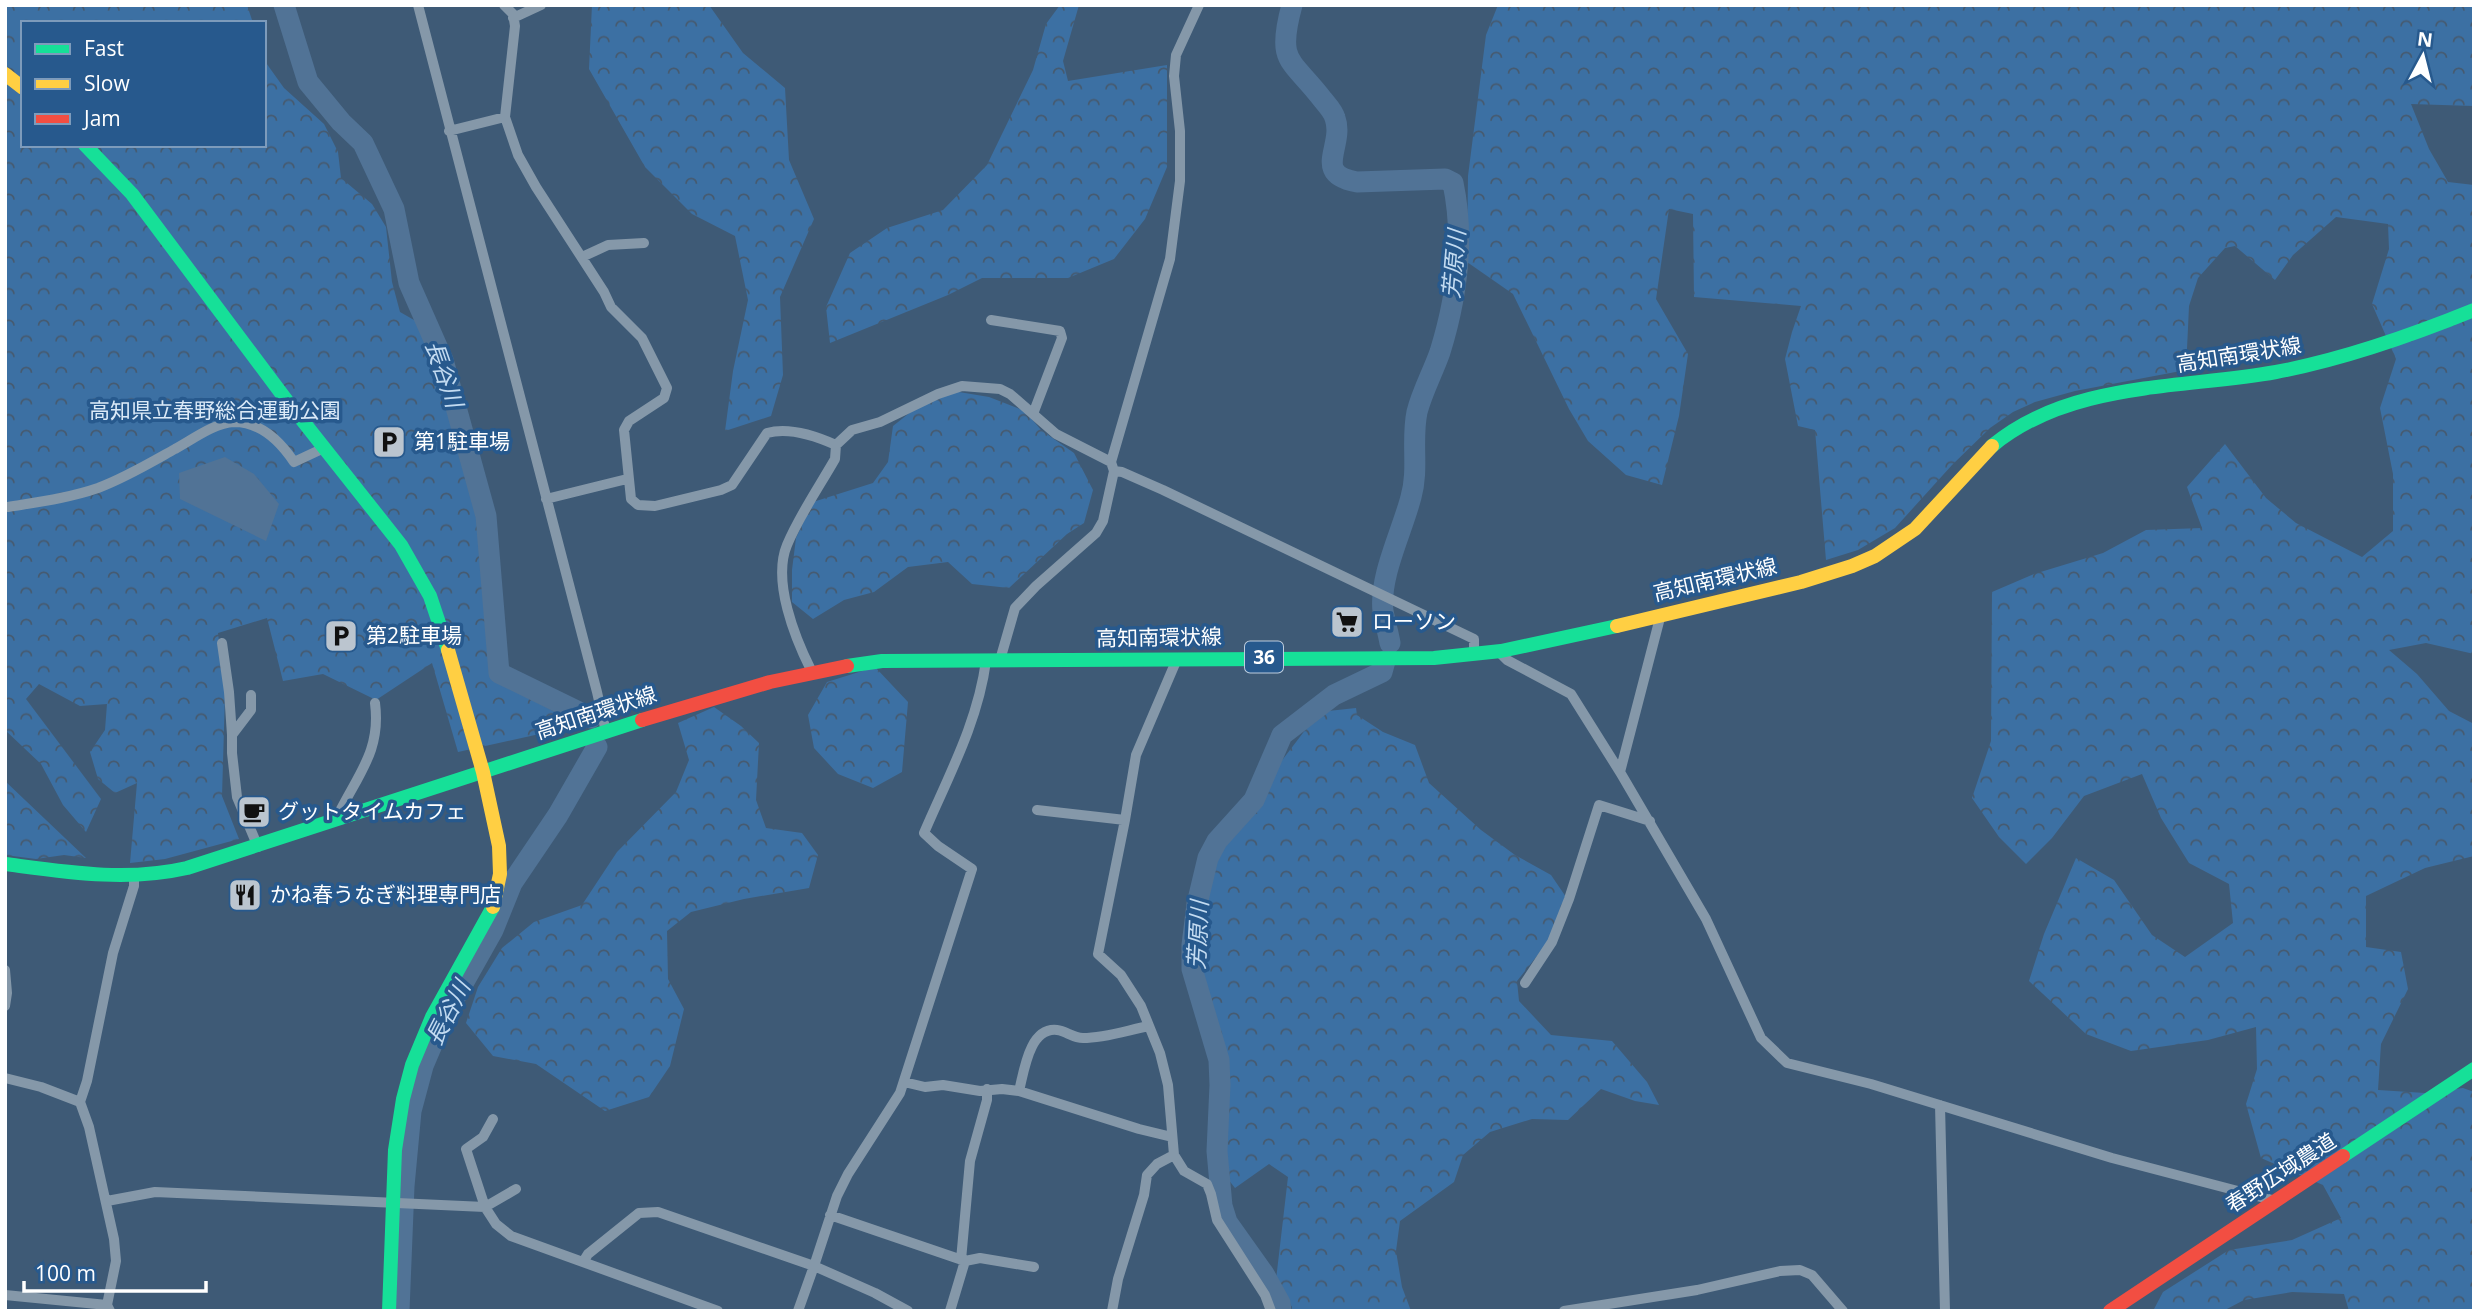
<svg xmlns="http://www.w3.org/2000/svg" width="2479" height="1316" viewBox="0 0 2479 1316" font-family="'Open Sans','Noto Sans JP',sans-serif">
	<defs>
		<pattern id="forest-crowns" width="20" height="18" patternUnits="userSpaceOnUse" patternTransform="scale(1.75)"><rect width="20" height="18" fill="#3c70a3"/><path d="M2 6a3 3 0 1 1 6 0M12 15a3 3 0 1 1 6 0" fill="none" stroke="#465a6f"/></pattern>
	</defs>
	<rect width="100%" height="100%" fill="#3e5a76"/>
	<!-- forest -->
	<path fill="url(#forest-crowns)" d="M 5,5 L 247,5 L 253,23 L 23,23 L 23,145 L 264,145 L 264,60 L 284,88 L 324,124 L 338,152 L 341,178 L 372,204 L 386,227 L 392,282 L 400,312 L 428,328 L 480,517 L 494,680 L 580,725 L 458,752 L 432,663 L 376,700 L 323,674 L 283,681 L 267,618 L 218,633 L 225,694 L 222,796 L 239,839 L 165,859 L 130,863 L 137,783 L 115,793 L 98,779 L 90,752 L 105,730 L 107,704 L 80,706 L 39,684 L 26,699 L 101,799 L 86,832 L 63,805 L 41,764 L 5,730 Z
		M 592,5 L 709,5 L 743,53 L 785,88 L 789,160 L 814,219 L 780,297 L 783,375 L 771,416 L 725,431 L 733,371 L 748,300 L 735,236 L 692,214 L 645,167 L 589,69 Z
		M 1060,5 L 1079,5 L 1063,61 L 1068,81 L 1167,65 L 1167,167 L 1145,219 L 1114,259 L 1068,278 L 982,278 L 948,295 L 830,343 L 826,307 L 850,253 L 887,228 L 943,210 L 987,165 L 1033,70 L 1046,24 Z
		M 1498,5 L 2474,5 L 2474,106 L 2411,104 L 2429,149 L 2448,182 L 2474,185 L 2474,654 L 2426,643 L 2389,650 L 2417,674 L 2449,711 L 2474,724 L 2474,856 L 2425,868 L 2366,896 L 2366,947 L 2401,952 L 2408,989 L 2381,1044 L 2378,1090 L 2425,1093 L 2463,1088 L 2474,1092 L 2474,1311 L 2349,1311 L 2344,1294 L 2292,1292 L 2244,1300 L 2223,1311 L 2153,1311 L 2163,1292 L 2229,1250 L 2292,1240 L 2341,1218 L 2323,1185 L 2261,1158 L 2246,1104 L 2257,1069 L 2256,1027 L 2208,1040 L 2131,1051 L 2086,1034 L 2029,981 L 2044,934 L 2076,858 L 2114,880 L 2152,935 L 2185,957 L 2233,923 L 2229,884 L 2189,863 L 2161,818 L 2142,774 L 2084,796 L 2052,838 L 2026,864 L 1999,837 L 1972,798 L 1991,741 L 1992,592 L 2034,574 L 2103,553 L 2146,530 L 2202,528 L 2187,487 L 2225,444 L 2266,498 L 2296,523 L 2362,557 L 2393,531 L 2393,474 L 2380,408 L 2396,359 L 2372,304 L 2389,249 L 2388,224 L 2336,217 L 2293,255 L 2275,280 L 2235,246 L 2225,248 L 2198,278 L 2189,306 L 2186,370 L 2075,391 L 2035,402 L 2013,412 L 1990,428 L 1952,465 L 1895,528 L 1858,550 L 1826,560 L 1815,430 L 1798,426 L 1785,359 L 1792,332 L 1801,306 L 1694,297 L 1693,214 L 1669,209 L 1656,299 L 1688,354 L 1679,416 L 1662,485 L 1626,475 L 1588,441 L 1569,409 L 1513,294 L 1467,262 L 1468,176 L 1486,35 Z
		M 953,391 L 989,397 L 1025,411 L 1041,430 L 1074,453 L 1093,490 L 1084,523 L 1067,534 L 1009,588 L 972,584 L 948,562 L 908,567 L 874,592 L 844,600 L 813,619 L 792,602 L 792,570 L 796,538 L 813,502 L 873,483 L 888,462 L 893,426 L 917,407 Z
		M 875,667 L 908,702 L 902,772 L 873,788 L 838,774 L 814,748 L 808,715 L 827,682 Z
		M 714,707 L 741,726 L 759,743 L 756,800 L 766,828 L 802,833 L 818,855 L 809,888 L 744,899 L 691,912 L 667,931 L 668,979 L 684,1009 L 670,1066 L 649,1097 L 605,1111 L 536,1064 L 493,1056 L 466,1023 L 478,987 L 502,948 L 534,922 L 582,905 L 617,852 L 676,792 L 689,760 L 678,723 Z
		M 1356,708 L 1357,715 L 1383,732 L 1415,745 L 1429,783 L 1481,830 L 1515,855 L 1551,875 L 1566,897 L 1548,942 L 1517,981 L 1519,1001 L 1551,1035 L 1612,1041 L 1647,1082 L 1659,1105 L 1635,1101 L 1601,1089 L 1568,1120 L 1532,1119 L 1490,1132 L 1463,1155 L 1454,1182 L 1400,1221 L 1396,1251 L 1402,1287 L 1411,1311 L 1292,1311 L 1292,1307 L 1276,1280 L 1288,1177 L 1269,1164 L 1235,1188 L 1224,1174 L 1217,1128 L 1211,1041 L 1195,1008 L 1188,937 L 1199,891 L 1220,847 L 1241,814 L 1319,712 Z
		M 5,781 L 86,858 L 64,855 L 36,859 L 5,855 Z"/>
	<!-- water -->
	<path fill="#517396" d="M 225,457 L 254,474 L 279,504 L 266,541 L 180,499 L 179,473 Z"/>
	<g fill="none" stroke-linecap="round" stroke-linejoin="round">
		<!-- river -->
		<path stroke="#517396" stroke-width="21" d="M 284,5 L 308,82 L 341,122 L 363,143 L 394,209 L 409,283 L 443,360 L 486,516 L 499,673 L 591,718
			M 1292,5 C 1276,64 1291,58 1323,100 C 1327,105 1333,111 1335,118 C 1345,146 1311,174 1357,182 L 1445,179 L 1453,183 C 1465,240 1457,297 1440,352 C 1433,372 1422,392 1417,412 C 1411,441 1419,469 1411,497 C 1402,532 1379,576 1383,611 C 1385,622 1388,632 1390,643
			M 399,1311 L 404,1186 L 411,1111 L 423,1066 L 443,1019 L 493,930 L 512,883 L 558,815 L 597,747
			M 1281,1311 L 1280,1303 L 1264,1274 L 1227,1222 L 1222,1206 L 1217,1151 L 1220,1085 L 1219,1060 L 1192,969 L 1192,945 L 1197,904 L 1208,858 L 1217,841 L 1254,800 L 1282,735 L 1334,695 L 1382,672 L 1385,661"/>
		<!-- street -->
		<path stroke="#8598a9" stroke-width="10" d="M 418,5 L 597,692 L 606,732
			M 504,5 L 513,14 L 515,26 L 505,117 L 518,155 L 536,187 L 604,292 L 611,307 L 642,338 L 667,388 L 664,398 L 629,421 L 624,430 L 631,499 L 638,505 L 655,506 L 721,490 L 732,485 L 767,433 C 788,427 816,436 836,445 L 852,430 L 880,422 L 938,394 L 962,386 L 1000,389 L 1010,394 L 1056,434 L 1111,462 L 1114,471 L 1103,521 L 1096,533 L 1036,586 L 1015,608 L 1000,660
			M 513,18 L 541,5
			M 449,131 L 505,117
			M 582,257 L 608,245 L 644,243
			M 991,320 L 1060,331 L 1062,338 L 1033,414
			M 1111,462 L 1170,259 L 1180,181 L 1180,131 L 1174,76 L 1176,55 L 1199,5
			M 1114,471 L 1122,472 L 1163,490 L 1474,639 L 1474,655
			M 546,499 L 627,479
			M 8,507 C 38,502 69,498 98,488 C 125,478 150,463 175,449 C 192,440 214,423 234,422 C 261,422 280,441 294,462 L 324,448
			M 1661,614 L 1620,772 L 1706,919 L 1761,1038 L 1787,1063 L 1871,1084 L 2112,1158 L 2276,1201
			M 222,643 L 229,692 L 232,735
			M 1499,652 L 1507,660 L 1571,694 L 1620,772
			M 1177,659 L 1136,755 L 1125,820 L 1098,954 L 1121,975 L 1141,1006 L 1160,1053 L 1168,1085 L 1174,1155 L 1184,1171 L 1207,1184 L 1211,1194 L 1217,1220 L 1265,1295 L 1271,1311
			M 811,670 C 795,638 772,581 787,545 C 799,516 819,487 835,459 L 836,445
			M 251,695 L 251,710 L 232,735 L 232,753 L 237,797 L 258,847
			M 1037,810 L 1125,820
			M 340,820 L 340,811 C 360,772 381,749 375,703
			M 5,970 L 7,993 L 5,1006
			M 1525,983 L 1552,942 L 1569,899 L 1599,805 L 1650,821
			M 5,1078 L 41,1087 L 80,1102
			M 904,1082 L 925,1087 L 943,1085 L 980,1091 L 1002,1089 L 1019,1091 L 1139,1129 L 1172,1137
			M 1019,1091 C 1024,1072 1029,1027 1057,1030 C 1066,1031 1073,1038 1083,1038 C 1105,1038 1128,1030 1149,1026
			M 1940,1105 L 1945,1311
			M 493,1119 L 483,1137 L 466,1149 L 485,1207 L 516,1189
			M 107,1201 L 155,1192 L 485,1207 L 496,1224 L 511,1236 L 718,1311
			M 830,1215 L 965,1261 L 950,1311
			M 961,1260 L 970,1161 L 987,1100 L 987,1089
			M 965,1261 L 980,1258 L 1034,1267
			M 583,1262 L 588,1254 L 639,1213 L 658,1212 L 814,1266 L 837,1196 L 848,1174 L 900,1093 L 972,869 L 938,846 L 924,833 C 948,777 978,722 986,661
			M 5,1295 L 107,1305
			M 110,1311 L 107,1305 L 116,1261 L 114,1239 L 89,1127 L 80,1102 L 87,1081 L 113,953 L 134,886 L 134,876
			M 798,1311 L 814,1266 L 875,1293 L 908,1311
			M 1112,1311 L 1118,1279 L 1144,1195 L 1147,1175 L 1157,1164 L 1174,1155
			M 1564,1311 L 1697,1290 L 1780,1271 L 1800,1270 L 1812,1275 L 1843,1311"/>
		<!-- fast -->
		<path stroke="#16e098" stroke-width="14" d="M 85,145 L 132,194 L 287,401 L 401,545 L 430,596 L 448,650
			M 1992,446 C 2070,381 2182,389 2276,372 C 2345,359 2410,336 2474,310
			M 847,666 L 882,661 L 1434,658 L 1501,651 L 1617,626
			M 5,864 C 66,872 126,882 187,868 L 642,720
			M 2343,1156 L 2474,1069
			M 389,1311 L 395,1150 L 403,1099 L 412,1065 L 432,1017 L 493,907"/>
		<!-- slow -->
		<path stroke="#ffcf43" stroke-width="14" d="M 5,74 L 23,88
			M 1617,626 L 1801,582 L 1852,566 L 1875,556 L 1915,529 L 1992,446
			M 448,650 L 483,772 L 499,846 L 500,874 L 493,907"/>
		<!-- jam -->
		<path stroke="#f24e42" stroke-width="14" d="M 642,720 L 770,682 L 847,666
			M 2110,1311 L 2343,1156"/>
	</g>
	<!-- icons -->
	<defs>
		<symbol id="parking-square" viewBox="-11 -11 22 22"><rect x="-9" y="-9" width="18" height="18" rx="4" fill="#bbc5cf" stroke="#27598d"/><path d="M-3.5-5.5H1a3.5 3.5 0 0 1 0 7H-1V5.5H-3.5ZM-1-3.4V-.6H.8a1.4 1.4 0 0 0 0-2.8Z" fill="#111"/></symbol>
		<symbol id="supermarket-square" viewBox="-11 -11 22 22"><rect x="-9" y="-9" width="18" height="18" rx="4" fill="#bbc5cf" stroke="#27598d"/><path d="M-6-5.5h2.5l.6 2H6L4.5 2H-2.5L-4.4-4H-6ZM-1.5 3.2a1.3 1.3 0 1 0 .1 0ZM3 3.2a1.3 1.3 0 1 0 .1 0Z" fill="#111"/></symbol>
		<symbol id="cafe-square" viewBox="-11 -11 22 22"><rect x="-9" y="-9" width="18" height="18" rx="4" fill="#bbc5cf" stroke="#27598d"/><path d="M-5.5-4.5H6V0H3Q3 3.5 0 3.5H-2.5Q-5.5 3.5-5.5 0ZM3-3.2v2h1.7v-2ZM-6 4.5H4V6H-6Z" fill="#111"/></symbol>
		<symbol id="restaurant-square" viewBox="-11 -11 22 22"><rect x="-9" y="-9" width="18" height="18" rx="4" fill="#bbc5cf" stroke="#27598d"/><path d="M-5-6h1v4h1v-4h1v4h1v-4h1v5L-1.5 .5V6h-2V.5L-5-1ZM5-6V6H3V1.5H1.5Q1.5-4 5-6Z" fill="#111"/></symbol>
	</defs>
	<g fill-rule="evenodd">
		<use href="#parking-square" x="370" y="423" width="38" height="38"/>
		<use href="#supermarket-square" x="1328" y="603" width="38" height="38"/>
		<use href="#parking-square" x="322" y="617" width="38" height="38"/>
		<use href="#cafe-square" x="235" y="793" width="38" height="38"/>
		<use href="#restaurant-square" x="226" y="876" width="38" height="38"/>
	</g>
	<g text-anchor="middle" stroke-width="7" stroke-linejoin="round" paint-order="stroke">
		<!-- shield labels -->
		<rect fill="#27598d" stroke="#becddd" stroke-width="2" x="1245" y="641.5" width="38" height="31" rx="5"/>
		<g font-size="19" font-weight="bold" fill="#fff">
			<text x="1264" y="664">36</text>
		</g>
		<!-- street labels -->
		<g font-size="21" fill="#fff" stroke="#27598d">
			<text transform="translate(2239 355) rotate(-9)" y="7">高知南環状線</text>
			<text transform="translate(1715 580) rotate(-13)" y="7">高知南環状線</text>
			<text transform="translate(1159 638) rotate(-1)" y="7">高知南環状線</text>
			<text transform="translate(596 713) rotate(-18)" y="7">高知南環状線</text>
			<text transform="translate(2281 1173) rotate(-33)" y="7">春野広域農道</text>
		</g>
		<!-- park labels -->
		<g font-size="21" fill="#dbeaf8" stroke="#27598d">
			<text x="215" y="418">高知県立春野総合運動公園</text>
		</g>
		<!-- poi labels -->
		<g font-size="21" fill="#fff" stroke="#27598d" text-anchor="start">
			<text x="414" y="449">第1駐車場</text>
			<text x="1372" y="629">ローソン</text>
			<text x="366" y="643">第2駐車場</text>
			<text x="278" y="819">グットタイムカフェ</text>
			<text x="270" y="902">かね春うなぎ料理専門店</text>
		</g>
		<!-- water labels -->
		<g font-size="23" font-style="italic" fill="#c3dbf1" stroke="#27598d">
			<text transform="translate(1454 264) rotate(-85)" y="8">芳原川</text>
			<text transform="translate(444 374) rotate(71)" y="8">長谷川</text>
			<text transform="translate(1198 935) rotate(-87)" y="8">芳原川</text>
			<text transform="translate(448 1013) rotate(-63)" y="8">長谷川</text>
		</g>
	</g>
	<!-- border -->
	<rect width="2479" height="1316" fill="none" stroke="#ffffff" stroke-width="14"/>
	<!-- legend -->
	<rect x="21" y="21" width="245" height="126" fill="#27598d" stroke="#7d9bbb" stroke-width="2"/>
	<rect x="35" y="44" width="35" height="10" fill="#16e098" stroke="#7d9bbb" stroke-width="2"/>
	<text x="84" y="56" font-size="21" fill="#ffffff">Fast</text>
	<rect x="35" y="79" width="35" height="10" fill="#ffcf43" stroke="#7d9bbb" stroke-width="2"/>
	<text x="84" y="91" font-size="21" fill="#ffffff">Slow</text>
	<rect x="35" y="114" width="35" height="10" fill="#f24e42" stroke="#7d9bbb" stroke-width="2"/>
	<text x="84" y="126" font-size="21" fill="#ffffff">Jam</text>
	<!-- north arrow -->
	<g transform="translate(2423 56) rotate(7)" stroke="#27598d" stroke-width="5" paint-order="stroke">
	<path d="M0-5L12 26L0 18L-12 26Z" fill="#ffffff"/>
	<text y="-10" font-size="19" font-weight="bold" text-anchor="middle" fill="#ffffff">N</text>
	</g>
	<!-- scale -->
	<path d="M24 1281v10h182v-10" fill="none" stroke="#ffffff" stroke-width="3.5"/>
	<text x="35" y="1281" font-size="21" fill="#ffffff" stroke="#27598d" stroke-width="5" paint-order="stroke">100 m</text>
</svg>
